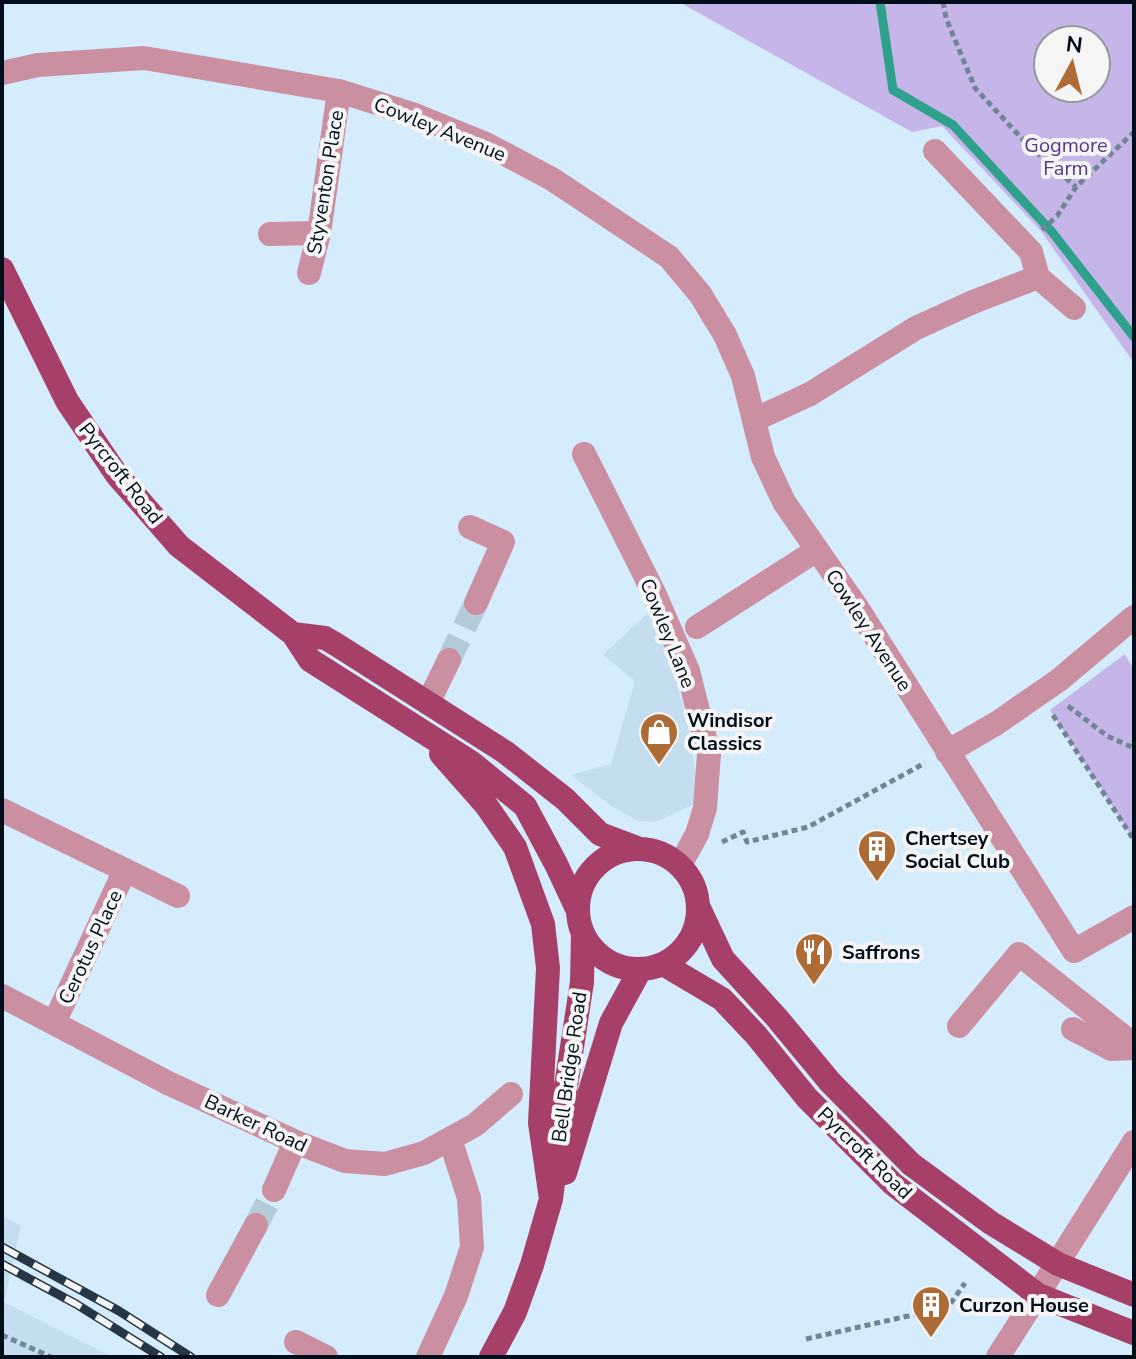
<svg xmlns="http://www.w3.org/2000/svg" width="1136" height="1359" viewBox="0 0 1136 1359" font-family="'Nunito Sans',sans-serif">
	<rect width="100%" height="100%" fill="#d4ecfc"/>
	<!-- built -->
	<path fill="#c4def0" d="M 652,609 L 667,645 L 690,734 L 696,775 L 694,804 L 656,822 L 638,821 L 611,806 L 571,775 L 611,764 L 635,681 L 603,655 Z
		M 2,1216 L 21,1226 L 4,1302 L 113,1357 L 2,1357 Z"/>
	<!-- green -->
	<path fill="#c5b5e9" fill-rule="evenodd" d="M 679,2 L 1134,2 L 1134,363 L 1041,231 L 942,126 L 912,132 ZM 1048,40 L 1096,40 L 1096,88 L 1048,88 Z
		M 1125,654 L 1134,670 L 1134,840 L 1050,710 Z"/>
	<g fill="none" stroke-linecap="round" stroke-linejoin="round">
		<!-- stream -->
		<path stroke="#2ea18d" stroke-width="9" d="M 880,2 L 893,90 L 953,125 L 1052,232 L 1134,337"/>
		<!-- minor-tunnel -->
		<path stroke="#b4cbda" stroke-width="24" stroke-dasharray="24 12" stroke-linecap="butt" d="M 449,660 L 476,603
			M 256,1225 L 274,1190"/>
		<!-- path -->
		<path stroke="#728594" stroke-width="5" stroke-dasharray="6 4" stroke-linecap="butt" d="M 943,2 L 946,18 L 975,88 L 1027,144 L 1076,187
			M 1042,230 L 1057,216 L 1076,187 L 1134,132
			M 1068,706 L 1107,736 L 1134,748
			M 1053,715 L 1134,840
			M 722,842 L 743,832 L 747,842 L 808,827 L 925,763
			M 2,1335 L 51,1357
			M 806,1339 L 948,1307 L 965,1283"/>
		<!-- minor -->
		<path stroke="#ca90a2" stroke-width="24" d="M 2,73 L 38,65 L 144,58 L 339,91 L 415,115 L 486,144 L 552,179 L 669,257 L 700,294 L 725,335 L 743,376 L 763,457 L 784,502 L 858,609 L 1074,951 L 1134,917
			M 935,151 L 1031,252 L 1038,277 L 1074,308
			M 270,234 L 319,233
			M 309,273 L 319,233 L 339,91
			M 754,420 L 810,394 L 916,328 L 973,302 L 1038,277
			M 584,454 L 655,595 L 688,671 L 709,754 L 705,808 L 697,834 L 680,865
			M 470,527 L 503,542 L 476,603
			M 697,627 L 817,550
			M 428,703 L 449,660
			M 947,752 L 997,723 L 1059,680 L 1134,617
			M 2,810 L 178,896
			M 2,996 L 168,1083 L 298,1143 L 345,1161 L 385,1164 L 424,1153 L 475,1125 L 511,1094
			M 54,1023 L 125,870
			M 959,1026 L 1019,954 L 1134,1045
			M 1073,1029 L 1111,1049 L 1134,1048
			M 274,1190 L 295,1142
			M 218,1295 L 256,1225
			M 296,1342 L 326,1357
			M 428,1357 L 456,1296 L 472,1247 L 469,1198 L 450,1139
			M 998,1357 L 1134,1142"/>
		<!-- major -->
		<path stroke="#a74069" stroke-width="24" d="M 2,269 L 67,401 L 117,475 L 179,546 L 293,634 L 310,660 L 472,763 L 525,806 L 556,864 L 578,911
			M 293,634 L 325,638 L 337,645 L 505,752 L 565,799 L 600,834 L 637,848
			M 441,754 L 486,805 L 515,847 L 543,924 L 548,968 L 540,1123 L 551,1199
			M578 909a60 60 0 1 1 120 0a60 60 0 1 1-120 0Z
			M 699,908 L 723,959 L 777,1018 L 830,1082 L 911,1164 L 991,1223 L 1058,1264 L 1134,1295
			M 663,964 L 722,999 L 756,1035 L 807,1098 L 893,1184 L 1038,1295 L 1134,1333
			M 565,1173 L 611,1023 L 640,970
			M 491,1357 L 515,1312 L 532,1265 L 551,1199 L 562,1112 L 582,982 L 583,934"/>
		<defs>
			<path id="rail" d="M 2,1247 L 119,1311 L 191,1357
				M 2,1264 L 76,1304 L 161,1357"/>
		</defs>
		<!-- rail casing -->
		<use href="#rail" stroke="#263645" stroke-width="9"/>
		<!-- rail -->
		<use href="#rail" stroke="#f5f5f5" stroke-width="6" stroke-dasharray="18" stroke-linecap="butt"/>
	</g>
	<!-- icons -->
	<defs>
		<symbol id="shop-pin" viewBox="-11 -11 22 30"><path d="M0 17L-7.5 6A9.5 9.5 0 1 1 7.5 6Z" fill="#ad6c36" stroke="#f5f5f5"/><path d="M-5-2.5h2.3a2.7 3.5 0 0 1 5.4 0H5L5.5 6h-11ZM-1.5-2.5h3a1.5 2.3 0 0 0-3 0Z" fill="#fff"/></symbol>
		<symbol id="building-pin" viewBox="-11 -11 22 30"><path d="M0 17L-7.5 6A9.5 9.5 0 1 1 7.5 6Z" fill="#ad6c36" stroke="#f5f5f5"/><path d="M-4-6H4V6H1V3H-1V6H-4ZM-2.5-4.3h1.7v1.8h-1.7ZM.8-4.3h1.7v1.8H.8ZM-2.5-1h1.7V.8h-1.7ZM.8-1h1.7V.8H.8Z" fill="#fff"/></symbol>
		<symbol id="restaurant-pin" viewBox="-11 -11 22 30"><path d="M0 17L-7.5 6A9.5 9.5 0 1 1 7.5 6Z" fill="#ad6c36" stroke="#f5f5f5"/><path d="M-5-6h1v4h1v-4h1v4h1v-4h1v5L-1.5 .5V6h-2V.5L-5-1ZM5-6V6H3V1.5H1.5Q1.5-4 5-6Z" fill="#fff"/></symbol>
	</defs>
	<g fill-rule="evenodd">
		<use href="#shop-pin" x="637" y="710" width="44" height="60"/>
		<use href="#building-pin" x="855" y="827" width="44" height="60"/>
		<use href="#restaurant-pin" x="792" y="930" width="44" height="60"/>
		<use href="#building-pin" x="909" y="1283" width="44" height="60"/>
	</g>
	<g text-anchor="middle" stroke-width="8" stroke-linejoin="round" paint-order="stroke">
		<!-- street labels -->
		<g font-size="20" fill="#000e1c" stroke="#f5f5f5">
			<text transform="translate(440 129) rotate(22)" y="7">Cowley Avenue</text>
			<text transform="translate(325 182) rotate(-81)" y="7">Styventon Place</text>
			<text transform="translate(121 473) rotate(52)" y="7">Pyrcroft Road</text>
			<text transform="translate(869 630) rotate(57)" y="7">Cowley Avenue</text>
			<text transform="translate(668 633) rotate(68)" y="7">Cowley Lane</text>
			<text transform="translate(90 947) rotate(-65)" y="7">Cerotus Place</text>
			<text transform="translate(569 1067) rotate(-82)" y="7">Bell Bridge Road</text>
			<text transform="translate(256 1123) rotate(25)" y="7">Barker Road</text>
			<text transform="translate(865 1153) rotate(44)" y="7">Pyrcroft Road</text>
		</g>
		<!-- park labels -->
		<g font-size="20" fill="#57368b" stroke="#f5f5f5">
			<text x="1066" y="152">Gogmore<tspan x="1066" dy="23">Farm</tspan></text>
		</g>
		<!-- poi labels -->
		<g font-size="20" font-weight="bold" fill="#000e1c" stroke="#f5f5f5" text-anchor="start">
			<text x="687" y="727">Windisor<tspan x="687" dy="23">Classics</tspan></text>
			<text x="905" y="845">Chertsey<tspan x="905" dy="23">Social Club</tspan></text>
			<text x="842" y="959">Saffrons</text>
			<text x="959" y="1312">Curzon House</text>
		</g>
	</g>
	<!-- border -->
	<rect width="1136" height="1359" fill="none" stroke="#000e1c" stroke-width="8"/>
	<!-- north arrow -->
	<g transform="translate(1072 64) rotate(7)"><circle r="38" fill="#f5f5f5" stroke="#93999e" stroke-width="2"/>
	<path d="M0-6L14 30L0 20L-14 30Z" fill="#ad6c36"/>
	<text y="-12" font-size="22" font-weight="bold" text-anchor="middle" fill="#000e1c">N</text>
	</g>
</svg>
